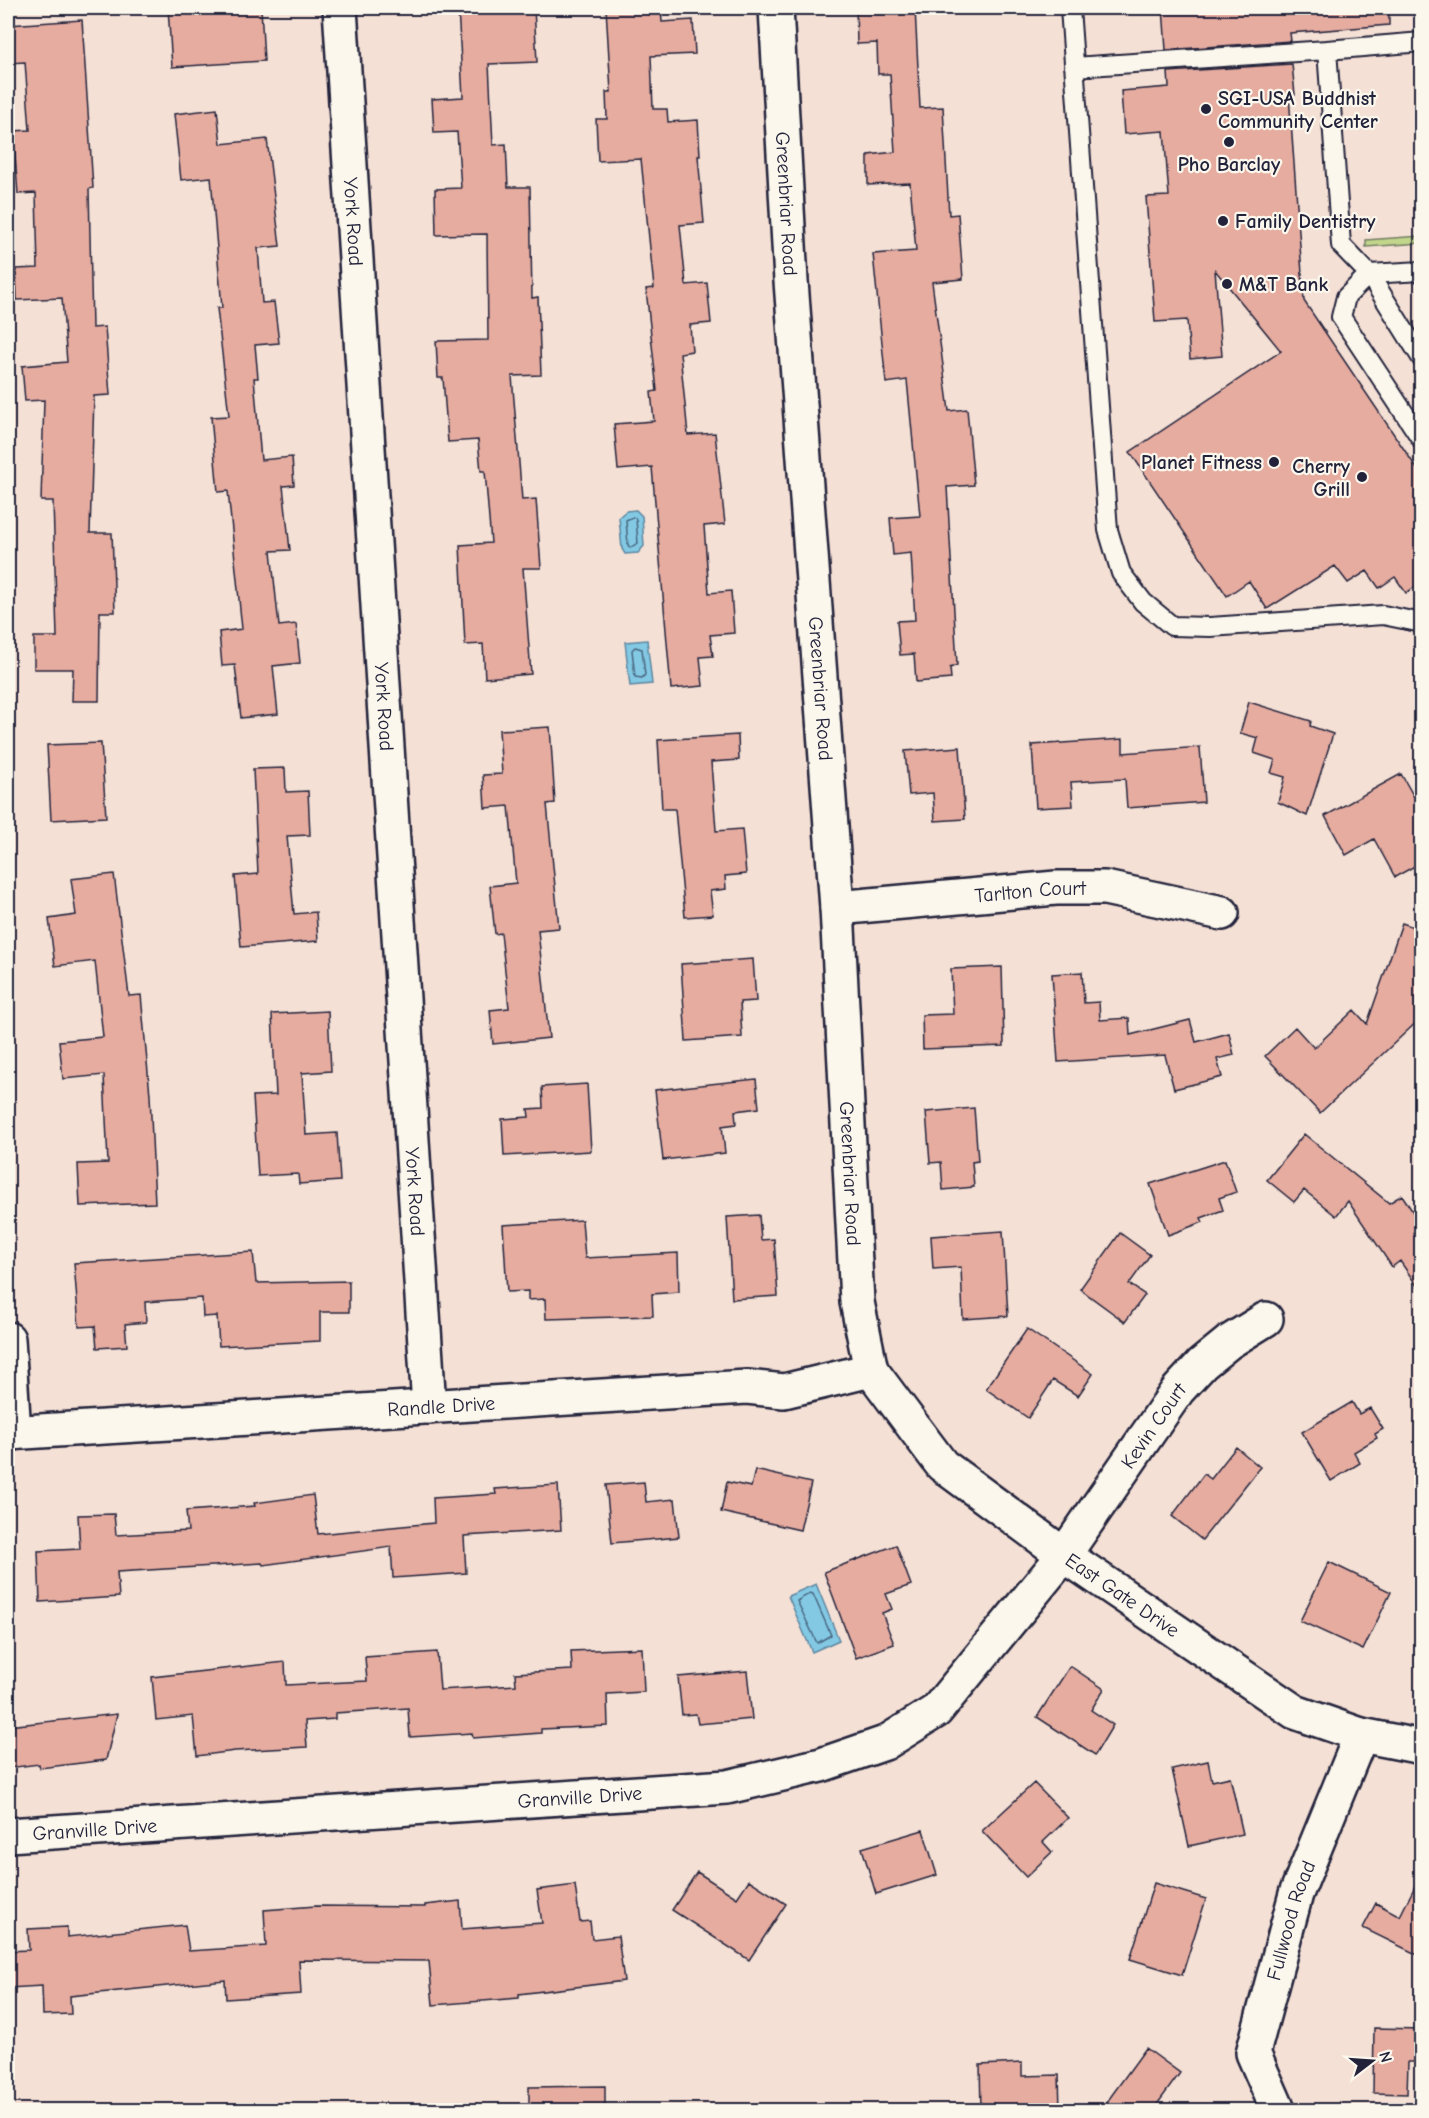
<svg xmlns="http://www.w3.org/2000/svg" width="1429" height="2118" viewBox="0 0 1429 2118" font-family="'Comic Neue',sans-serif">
	<rect width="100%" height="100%" fill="#f5e0d5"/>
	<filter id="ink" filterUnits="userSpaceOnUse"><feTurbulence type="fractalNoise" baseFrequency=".0167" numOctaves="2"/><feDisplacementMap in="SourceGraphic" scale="12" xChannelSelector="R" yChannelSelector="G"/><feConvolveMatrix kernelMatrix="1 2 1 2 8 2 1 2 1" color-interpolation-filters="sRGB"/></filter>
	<g filter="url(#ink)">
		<!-- green -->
		<path fill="#c2d68b" stroke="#727c63" stroke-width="1.5" d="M 1421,236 L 1421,243 L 1366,247 L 1366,240 Z"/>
		<!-- water -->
		<path fill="#83c9e4" stroke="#5c86a0" stroke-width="1.5" d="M 636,510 L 642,516 L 644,546 L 638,553 L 625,554 L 622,549 L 619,517 L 626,511 Z
			M 647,640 L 652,684 L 630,686 L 625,642 Z
			M 816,1584 L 839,1640 L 812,1652 L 788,1596 Z"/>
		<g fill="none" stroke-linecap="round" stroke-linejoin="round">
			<!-- shore -->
			<path stroke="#49657f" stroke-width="1.5" d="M 633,517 L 636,519 L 638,543 L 630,548 L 628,545 L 626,520 Z
				M 635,647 L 642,649 L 645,675 L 642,678 L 635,677 L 632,650 Z
				M 810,1593 L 813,1594 L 831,1635 L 817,1643 L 797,1601 Z"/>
		</g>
		<!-- building -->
		<path fill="#e6aca0" stroke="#22223b" stroke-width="1.5" d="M 168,8 L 261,8 L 264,61 L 172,67 Z
			M 458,8 L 534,8 L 537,62 L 489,64 L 493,145 L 506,144 L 508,187 L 530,187 L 532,298 L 538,297 L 541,375 L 512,376 L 522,500 L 536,499 L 541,568 L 523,568 L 531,674 L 485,678 L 483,644 L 465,645 L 460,545 L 491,543 L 485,471 L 481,471 L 478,440 L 448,442 L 443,378 L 438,378 L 436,341 L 488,340 L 487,234 L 436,235 L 435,189 L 461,188 L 457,132 L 434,133 L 432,99 L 463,97 Z
			M 606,8 L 661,8 L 662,22 L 693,20 L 695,54 L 651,56 L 653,109 L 667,109 L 668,122 L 698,120 L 700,156 L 698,156 L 704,223 L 680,225 L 686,285 L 707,283 L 711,323 L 690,325 L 692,351 L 680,353 L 688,435 L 715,433 L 725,524 L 704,526 L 709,593 L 731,591 L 734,633 L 710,635 L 713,656 L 700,657 L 703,686 L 671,689 L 652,467 L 618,470 L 614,424 L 654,421 L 651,392 L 657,391 L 646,289 L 654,288 L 641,159 L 598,161 L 596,119 L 607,119 L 606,92 L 611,92 Z
			M 856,8 L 915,8 L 920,108 L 943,107 L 949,215 L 958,214 L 963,279 L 932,282 L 949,411 L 967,409 L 974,485 L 947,487 L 957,665 L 950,668 L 951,679 L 916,682 L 914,654 L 900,655 L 897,621 L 915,620 L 911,553 L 893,555 L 890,518 L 920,516 L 907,380 L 886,383 L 873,254 L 916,251 L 910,183 L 868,185 L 868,155 L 895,152 L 890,74 L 878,74 L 877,43 L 857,44 Z
			M 1163,8 L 1389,8 L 1389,25 L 1290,33 L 1291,41 L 1166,50 Z
			M 82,20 L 93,188 L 89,189 L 92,328 L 105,327 L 110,395 L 94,396 L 90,533 L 112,533 L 115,612 L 100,612 L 99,701 L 72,701 L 73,669 L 34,669 L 34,637 L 57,637 L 53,501 L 41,501 L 44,400 L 25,401 L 22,366 L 67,362 L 62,298 L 17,300 L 16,269 L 38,268 L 36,193 L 18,194 L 13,131 L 30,130 L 25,62 L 8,63 L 8,25 Z
			M 1292,64 L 1295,95 L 1289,96 L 1291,122 L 1304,301 L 1422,476 L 1422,582 L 1406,593 L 1395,577 L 1379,588 L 1367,571 L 1348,583 L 1335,566 L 1267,609 L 1249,581 L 1227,596 L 1130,452 L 1281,351 L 1215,270 L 1222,356 L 1190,359 L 1187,320 L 1155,322 L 1146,197 L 1169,196 L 1164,131 L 1124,134 L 1121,91 L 1169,87 L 1168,72 Z
			M 217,109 L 221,144 L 267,139 L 280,246 L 258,248 L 262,303 L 274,302 L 279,343 L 255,345 L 258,378 L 254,378 L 261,460 L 292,457 L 294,485 L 283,486 L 290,550 L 271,551 L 279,626 L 296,624 L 300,663 L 273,666 L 278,714 L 241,718 L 235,665 L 222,666 L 219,632 L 242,629 L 228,491 L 218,492 L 211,417 L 229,416 L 217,308 L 222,308 L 211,177 L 181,180 L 174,114 Z
			M 1249,702 L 1311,721 L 1310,726 L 1333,734 L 1307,816 L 1278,802 L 1285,777 L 1271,773 L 1275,760 L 1254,753 L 1258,738 L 1240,733 Z
			M 550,727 L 555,803 L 547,804 L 559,928 L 538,930 L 549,1038 L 493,1044 L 490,1010 L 509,1008 L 501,933 L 495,934 L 490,886 L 516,883 L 509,806 L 485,808 L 483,775 L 502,774 L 499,730 Z
			M 738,735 L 739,760 L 711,762 L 716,831 L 742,829 L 746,874 L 725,876 L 726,889 L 710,891 L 713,915 L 685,917 L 675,809 L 662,809 L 658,740 Z
			M 1123,739 L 1123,753 L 1200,747 L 1204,802 L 1127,808 L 1125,779 L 1071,782 L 1073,806 L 1036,808 L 1032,745 Z
			M 101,743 L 106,817 L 51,820 L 47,745 Z
			M 960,747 L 965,819 L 935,821 L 933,793 L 909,795 L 905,751 Z
			M 285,768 L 286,792 L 308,791 L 310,835 L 287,836 L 294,914 L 316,912 L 318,941 L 241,947 L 235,876 L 258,874 L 253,769 Z
			M 1401,774 L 1422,811 L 1422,862 L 1395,877 L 1374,839 L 1346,855 L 1325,816 Z
			M 114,874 L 129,996 L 141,995 L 150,1095 L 155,1203 L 80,1206 L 78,1164 L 108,1163 L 104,1075 L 63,1079 L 59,1041 L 103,1037 L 95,961 L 55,966 L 49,919 L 76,915 L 71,879 Z
			M 1402,923 L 1422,930 L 1422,1017 L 1320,1113 L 1265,1056 L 1295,1027 L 1314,1048 L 1354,1010 L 1367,1024 Z
			M 753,959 L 756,1001 L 740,1002 L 742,1037 L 686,1041 L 681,964 Z
			M 1002,967 L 1004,1046 L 923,1049 L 922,1015 L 953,1014 L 951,969 Z
			M 1082,972 L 1084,1003 L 1099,1002 L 1100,1020 L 1129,1018 L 1130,1035 L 1190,1020 L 1196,1042 L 1229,1033 L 1234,1055 L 1217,1059 L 1222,1077 L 1174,1089 L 1165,1055 L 1058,1062 L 1052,974 Z
			M 328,1011 L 331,1071 L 302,1073 L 306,1135 L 337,1133 L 340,1181 L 299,1184 L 298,1174 L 258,1176 L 253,1096 L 276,1095 L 272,1014 Z
			M 756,1079 L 759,1108 L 735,1111 L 736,1124 L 722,1126 L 725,1153 L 663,1160 L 655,1090 Z
			M 587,1084 L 591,1151 L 504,1156 L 502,1119 L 529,1117 L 528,1109 L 543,1108 L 542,1087 Z
			M 974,1108 L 978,1161 L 972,1162 L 974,1187 L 943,1190 L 941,1162 L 930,1163 L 926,1112 Z
			M 1304,1134 L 1389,1203 L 1402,1195 L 1422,1226 L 1422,1293 L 1400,1261 L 1392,1267 L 1348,1201 L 1336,1216 L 1304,1190 L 1294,1202 L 1267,1180 Z
			M 1225,1160 L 1236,1192 L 1219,1198 L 1223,1210 L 1201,1218 L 1203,1222 L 1168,1235 L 1150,1184 Z
			M 759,1215 L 761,1240 L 774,1239 L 778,1296 L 732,1299 L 727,1217 Z
			M 582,1220 L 585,1258 L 678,1253 L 679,1292 L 652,1294 L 653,1316 L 546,1319 L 545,1299 L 528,1300 L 528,1291 L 507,1292 L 503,1225 Z
			M 1003,1231 L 1008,1316 L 963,1319 L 961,1267 L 933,1269 L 931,1236 Z
			M 1120,1233 L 1150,1255 L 1129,1284 L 1145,1295 L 1125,1322 L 1080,1289 Z
			M 253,1252 L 256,1283 L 349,1281 L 349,1312 L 320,1312 L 320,1341 L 219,1346 L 217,1316 L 203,1317 L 202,1298 L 145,1302 L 146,1322 L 125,1324 L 127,1346 L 97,1348 L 95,1326 L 79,1327 L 74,1263 Z
			M 1027,1329 L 1093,1374 L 1078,1396 L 1053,1380 L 1028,1418 L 986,1389 Z
			M 1352,1402 L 1359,1414 L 1370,1408 L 1383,1429 L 1375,1434 L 1377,1438 L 1354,1452 L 1360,1463 L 1331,1481 L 1302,1432 Z
			M 1236,1447 L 1260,1467 L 1202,1540 L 1172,1516 L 1204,1474 L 1211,1479 Z
			M 755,1470 L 811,1483 L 800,1530 L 721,1512 L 727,1482 L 751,1487 Z
			M 644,1482 L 646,1502 L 675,1499 L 679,1537 L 612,1543 L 606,1485 Z
			M 558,1485 L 561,1530 L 464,1536 L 466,1573 L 393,1578 L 391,1547 L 263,1565 L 262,1563 L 117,1572 L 119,1597 L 40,1602 L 38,1551 L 80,1549 L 78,1515 L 114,1514 L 116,1535 L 188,1531 L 186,1511 L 255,1506 L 254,1503 L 313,1495 L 318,1534 L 434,1523 L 433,1498 L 496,1494 L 495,1489 Z
			M 896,1545 L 911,1585 L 886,1594 L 892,1609 L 882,1613 L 894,1644 L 856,1658 L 824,1572 Z
			M 1329,1562 L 1391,1592 L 1363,1650 L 1300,1621 Z
			M 642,1648 L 644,1692 L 607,1694 L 608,1726 L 541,1729 L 541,1733 L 473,1738 L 472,1733 L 410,1737 L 408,1708 L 335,1713 L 335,1719 L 305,1721 L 307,1747 L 235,1751 L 197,1756 L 193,1716 L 156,1720 L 152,1677 L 285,1662 L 286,1685 L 367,1681 L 365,1657 L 437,1652 L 440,1690 L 516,1685 L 515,1673 L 572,1670 L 571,1651 Z
			M 1070,1666 L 1104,1689 L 1091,1710 L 1113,1725 L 1095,1755 L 1037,1717 Z
			M 747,1671 L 752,1719 L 698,1724 L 696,1714 L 682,1715 L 678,1677 Z
			M 117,1714 L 106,1760 L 40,1768 L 39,1764 L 8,1768 L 8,1726 Z
			M 1208,1761 L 1212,1781 L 1230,1777 L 1243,1834 L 1189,1846 L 1172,1769 Z
			M 1034,1783 L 1068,1818 L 1043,1842 L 1052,1852 L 1026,1877 L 982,1831 Z
			M 923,1830 L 937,1875 L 876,1894 L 862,1848 Z
			M 697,1872 L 737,1898 L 749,1880 L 786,1904 L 749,1960 L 672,1910 Z
			M 1422,1872 L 1422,1957 L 1363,1928 L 1376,1903 L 1400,1916 Z
			M 1154,1883 L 1206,1899 L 1182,1975 L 1130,1959 Z
			M 575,1885 L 580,1922 L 590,1921 L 592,1939 L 618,1936 L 624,1981 L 519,1994 L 519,1998 L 433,2005 L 429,1961 L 299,1960 L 301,1994 L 226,1999 L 225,1980 L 70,1996 L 71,2014 L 43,2015 L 42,1986 L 8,1988 L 8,1951 L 29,1950 L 28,1929 L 67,1927 L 67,1937 L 185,1925 L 189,1951 L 266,1946 L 264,1910 L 316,1906 L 425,1907 L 425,1905 L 460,1901 L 462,1929 L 542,1923 L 537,1890 Z
			M 1374,2028 L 1422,2029 L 1422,2062 L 1408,2062 L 1407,2094 L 1373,2093 Z
			M 1146,2048 L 1180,2073 L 1153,2110 L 1101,2110 Z
			M 1022,2063 L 1022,2076 L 1059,2075 L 1060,2110 L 981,2110 L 980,2065 Z
			M 605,2086 L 605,2110 L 529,2110 L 529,2087 Z"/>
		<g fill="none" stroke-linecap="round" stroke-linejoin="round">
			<defs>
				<path id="lane" d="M 1070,8 L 1108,530 L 1121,573 L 1143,602 L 1172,626 L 1210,627 L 1383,615 L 1422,623
					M 1422,42 L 1327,50 L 1341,245 L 1369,274 L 1346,297 L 1341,317 L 1422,440
					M 1074,67 L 1327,50
					M 1422,271 L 1369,274 L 1422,359"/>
				<g id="street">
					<path id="s1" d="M 340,8 L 429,1407"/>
					<path id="s2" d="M 776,8 L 791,281 L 837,908 L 857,1302 L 871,1370 L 942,1465 L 1064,1555 L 1295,1712 L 1361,1735 L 1422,1747"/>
					<path id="s3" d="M 837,908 L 1056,888 L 1105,888 L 1222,913"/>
					<path d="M 8,1339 L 14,1433"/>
					<path id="s4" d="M 8,1433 L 747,1387 L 784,1391 L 871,1370"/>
					<path id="s5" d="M 8,1835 L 727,1787 L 821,1765 L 885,1743 L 936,1711 L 1064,1555 L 1178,1390 L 1202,1364 L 1229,1342 L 1266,1319"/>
					<path id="s6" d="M 1278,2110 L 1253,2053 L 1296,1894 L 1361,1735"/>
				</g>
			</defs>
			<!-- lane casing -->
			<use href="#lane" stroke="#22223b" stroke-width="22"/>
			<!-- street casing -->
			<use href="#street" stroke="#22223b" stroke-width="38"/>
			<!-- lane -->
			<use href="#lane" stroke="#fbf7ec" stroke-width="18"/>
			<!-- street -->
			<use href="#street" stroke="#fbf7ec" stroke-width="33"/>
		</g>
	</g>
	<!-- markers -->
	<g fill="#22223b" stroke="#fbf7ec" stroke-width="2">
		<circle cx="1206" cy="109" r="6"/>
		<circle cx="1229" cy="142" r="6"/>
		<circle cx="1223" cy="221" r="6"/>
		<circle cx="1227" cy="284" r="6"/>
		<circle cx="1274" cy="462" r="6"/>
		<circle cx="1362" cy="477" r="6"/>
	</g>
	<g text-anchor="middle" stroke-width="4.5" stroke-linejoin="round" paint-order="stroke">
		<!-- poi labels -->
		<g font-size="20" font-weight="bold" fill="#22223b" stroke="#fbf7ec" text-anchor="start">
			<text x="1218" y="105">SGI-USA Buddhist<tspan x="1218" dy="23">Community Center</tspan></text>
			<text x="1229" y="171" text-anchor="middle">Pho Barclay</text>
			<text x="1235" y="228">Family Dentistry</text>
			<text x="1239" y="291">M&amp;T Bank</text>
			<text x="1262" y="469" text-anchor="end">Planet Fitness</text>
			<text x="1350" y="473" text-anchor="end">Cherry<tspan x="1350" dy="23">Grill</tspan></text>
		</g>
		<!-- street labels -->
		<g font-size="20" fill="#22223b" stroke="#fbf7ec">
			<text dy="7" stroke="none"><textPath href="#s2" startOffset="196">Greenbriar Road</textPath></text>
			<text dy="7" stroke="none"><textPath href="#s1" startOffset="214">York Road</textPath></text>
			<text dy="7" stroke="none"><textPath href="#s2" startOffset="682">Greenbriar Road</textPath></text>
			<text dy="7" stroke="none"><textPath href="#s1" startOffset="700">York Road</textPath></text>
			<text dy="7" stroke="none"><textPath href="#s3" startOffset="194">Tarlton Court</textPath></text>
			<text dy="7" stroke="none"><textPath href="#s2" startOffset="1168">Greenbriar Road</textPath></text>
			<text dy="7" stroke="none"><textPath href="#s1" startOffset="1186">York Road</textPath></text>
			<text dy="7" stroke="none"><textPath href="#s4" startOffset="434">Randle Drive</textPath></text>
			<text dy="7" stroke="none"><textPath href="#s5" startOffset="1304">Kevin Court</textPath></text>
			<text dy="7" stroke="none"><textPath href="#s2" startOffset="1707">East Gate Drive</textPath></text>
			<text dy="7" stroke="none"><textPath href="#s5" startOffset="573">Granville Drive</textPath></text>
			<text dy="7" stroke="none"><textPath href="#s5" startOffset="87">Granville Drive</textPath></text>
			<text dy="7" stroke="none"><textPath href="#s6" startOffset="200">Fullwood Road</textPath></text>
		</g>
	</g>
	<!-- margin -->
	<rect width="1429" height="2118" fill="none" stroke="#fbf7ec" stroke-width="30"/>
	<rect x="15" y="15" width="1399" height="2088" fill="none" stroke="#22223b" stroke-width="2" filter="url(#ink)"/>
	<!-- north arrow -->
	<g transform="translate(1372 2061) rotate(73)" stroke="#fbf7ec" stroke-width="4.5" paint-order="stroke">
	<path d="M0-4.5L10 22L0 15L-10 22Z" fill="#22223b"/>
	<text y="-9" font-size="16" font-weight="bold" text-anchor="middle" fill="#22223b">N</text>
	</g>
</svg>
